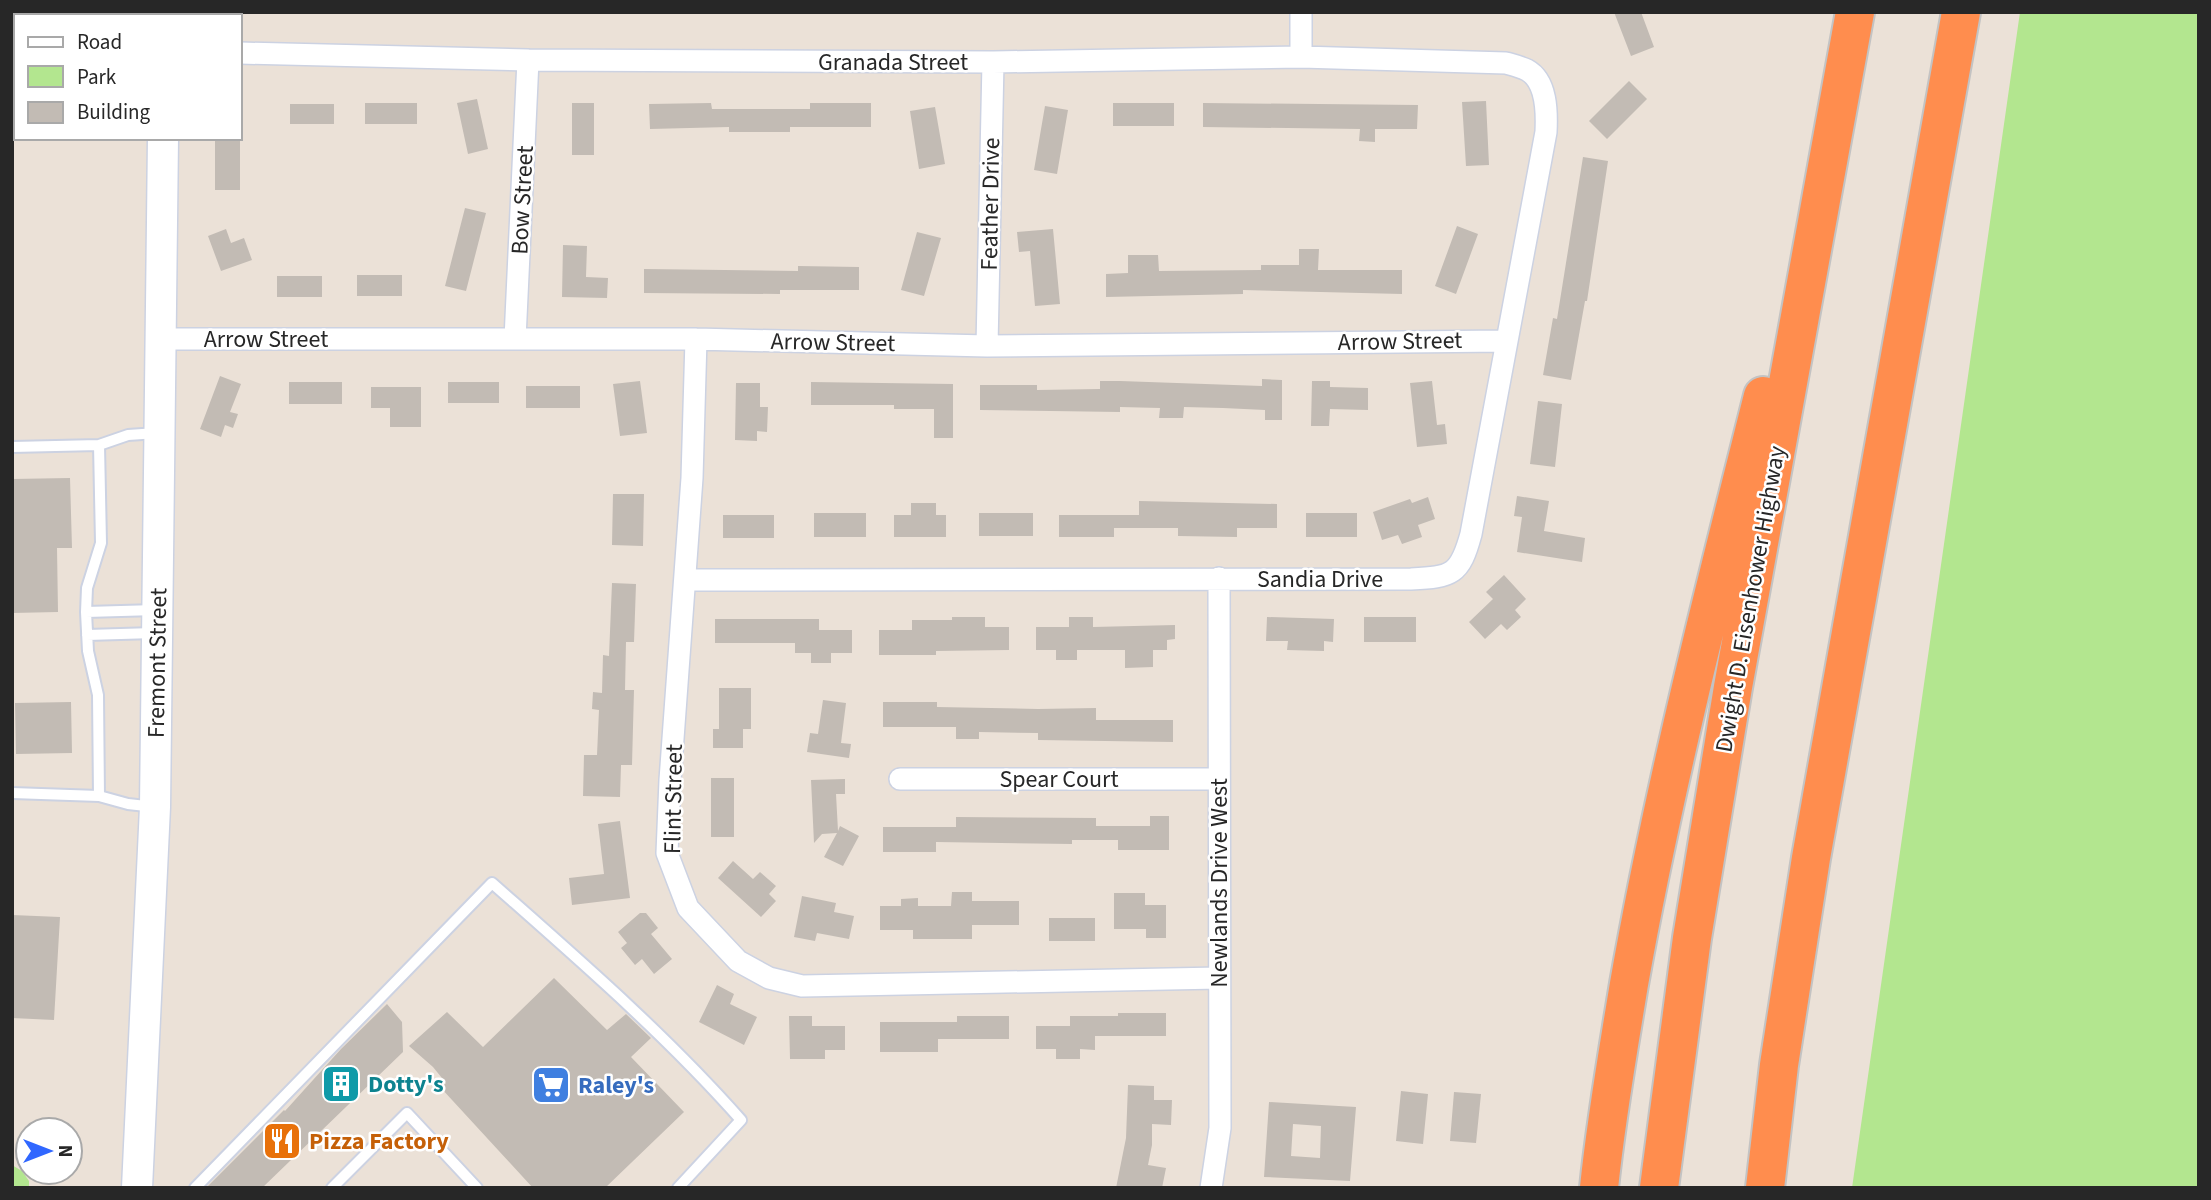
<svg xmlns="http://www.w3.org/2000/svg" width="2211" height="1200" viewBox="0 0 2211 1200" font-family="'Source Sans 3',sans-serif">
	<rect width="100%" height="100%" fill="#ebe1d7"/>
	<!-- green -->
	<path fill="#b3e68f" d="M 2020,12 L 2199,12 L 2199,1188 L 1852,1188 Z
		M 12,1165 L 22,1171 L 29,1181 L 29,1188 L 12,1188 Z"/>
	<!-- building -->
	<path fill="#c2bbb4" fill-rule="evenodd" d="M 1614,12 L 1641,12 L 1654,47 L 1631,56 Z
		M 1629,81 L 1647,99 L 1607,139 L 1589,121 Z
		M 477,99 L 488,149 L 468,154 L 457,103 Z
		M 1486,101 L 1489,165 L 1466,166 L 1462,102 Z
		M 365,103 L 417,103 L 417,124 L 365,124 Z
		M 572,103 L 594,103 L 594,155 L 572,155 Z
		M 711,103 L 712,109 L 810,109 L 810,103 L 871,103 L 871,127 L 790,127 L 790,132 L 729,132 L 729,127 L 650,129 L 649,104 Z
		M 1113,103 L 1174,103 L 1174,126 L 1113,126 Z
		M 1203,103 L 1418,105 L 1417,129 L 1375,129 L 1375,142 L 1359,141 L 1360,129 L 1203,127 Z
		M 290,104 L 334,104 L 334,124 L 290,124 Z
		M 1045,106 L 1068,110 L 1057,174 L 1034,170 Z
		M 935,107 L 945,164 L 919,169 L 910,111 Z
		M 215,138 L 240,138 L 240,190 L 215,190 Z
		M 1583,157 L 1608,161 L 1587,301 L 1585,301 L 1571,380 L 1543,375 L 1553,318 L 1557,319 Z
		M 465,208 L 486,213 L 466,291 L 445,286 Z
		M 1457,226 L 1478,234 L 1456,294 L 1435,286 Z
		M 226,229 L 231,243 L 244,238 L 252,260 L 221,271 L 208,236 Z
		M 1053,229 L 1060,304 L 1035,306 L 1030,251 L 1019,252 L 1017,232 Z
		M 917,232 L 941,238 L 924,296 L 901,290 Z
		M 563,245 L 587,246 L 586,277 L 608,278 L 607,298 L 562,297 Z
		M 1299,249 L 1319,249 L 1318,270 L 1402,270 L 1402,294 L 1243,290 L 1243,294 L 1106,297 L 1106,274 L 1128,273 L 1128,255 L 1158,255 L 1159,271 L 1261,270 L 1261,265 L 1299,265 Z
		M 798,266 L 859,267 L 859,290 L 780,290 L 780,294 L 644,293 L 644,269 L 798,271 Z
		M 357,275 L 402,275 L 402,296 L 357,296 Z
		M 277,276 L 322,276 L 322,297 L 277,297 Z
		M 220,376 L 241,384 L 230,412 L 238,414 L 233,428 L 225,425 L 221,437 L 200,429 Z
		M 1262,379 L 1282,380 L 1282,420 L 1265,420 L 1265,410 L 1223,408 L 1184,407 L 1183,418 L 1159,418 L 1160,408 L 1120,407 L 1120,412 L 980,410 L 980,385 L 1037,385 L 1037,390 L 1100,389 L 1100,381 L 1120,381 L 1262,386 Z
		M 640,381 L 647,433 L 620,436 L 613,384 Z
		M 1312,381 L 1330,381 L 1330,387 L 1368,388 L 1368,410 L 1330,409 L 1329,426 L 1311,426 Z
		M 1432,381 L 1437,425 L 1445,424 L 1447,444 L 1417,447 L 1410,383 Z
		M 289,382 L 342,382 L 342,404 L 289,404 Z
		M 448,382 L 499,382 L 499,403 L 448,403 Z
		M 811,382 L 953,384 L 953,438 L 934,438 L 934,409 L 894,409 L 894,405 L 811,405 Z
		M 736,383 L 760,383 L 760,407 L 768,407 L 767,432 L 757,431 L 757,441 L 735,440 Z
		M 526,386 L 580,386 L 580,408 L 526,408 Z
		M 371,387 L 421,387 L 421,427 L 390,427 L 390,408 L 371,408 Z
		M 1538,401 L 1562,404 L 1555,467 L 1530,464 Z
		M 70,478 L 72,548 L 57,548 L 58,612 L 12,613 L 12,479 Z
		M 613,494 L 644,494 L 643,546 L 612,545 Z
		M 1517,496 L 1549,501 L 1544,531 L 1585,538 L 1582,562 L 1517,552 L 1522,517 L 1514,516 Z
		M 1428,497 L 1435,519 L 1418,525 L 1422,537 L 1402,544 L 1398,535 L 1382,540 L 1373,512 L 1410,499 L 1412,503 Z
		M 1139,501 L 1277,504 L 1277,528 L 1237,528 L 1237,537 L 1178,536 L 1178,528 L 1114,528 L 1114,537 L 1059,537 L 1059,515 L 1139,515 Z
		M 911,503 L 936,503 L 936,515 L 946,515 L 946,537 L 894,537 L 894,515 L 911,515 Z
		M 814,513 L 866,513 L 866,537 L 814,537 Z
		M 979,513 L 1033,513 L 1033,536 L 979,536 Z
		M 1306,513 L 1357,513 L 1357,537 L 1306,537 Z
		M 723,515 L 774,515 L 774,538 L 723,538 Z
		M 1504,575 L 1526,599 L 1515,610 L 1521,617 L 1507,630 L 1501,624 L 1485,639 L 1469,622 L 1493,599 L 1486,592 Z
		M 612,583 L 636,584 L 634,642 L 626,642 L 625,690 L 634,690 L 632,765 L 621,765 L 620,797 L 583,796 L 584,755 L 597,755 L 599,710 L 592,709 L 593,692 L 602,693 L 603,655 L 609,656 Z
		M 952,617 L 985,617 L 985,627 L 1009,627 L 1009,650 L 936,651 L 936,655 L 879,655 L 879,630 L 912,630 L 912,620 L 952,620 Z
		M 1069,617 L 1093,617 L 1093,627 L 1175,625 L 1175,639 L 1167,640 L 1167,650 L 1153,650 L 1153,667 L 1125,668 L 1125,650 L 1077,650 L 1077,660 L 1056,660 L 1056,650 L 1036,650 L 1036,627 L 1069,627 Z
		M 1267,617 L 1334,619 L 1333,642 L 1324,641 L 1324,651 L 1287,650 L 1288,641 L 1266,641 Z
		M 1364,617 L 1416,617 L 1416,642 L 1364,642 Z
		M 715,619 L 819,619 L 819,630 L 852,630 L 852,653 L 831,653 L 831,663 L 811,663 L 811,653 L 795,653 L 795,643 L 715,643 Z
		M 719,688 L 751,688 L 751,729 L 743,729 L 743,748 L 713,748 L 713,729 L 719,729 Z
		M 823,700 L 846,703 L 841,743 L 851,744 L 849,758 L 807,752 L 810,733 L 818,734 Z
		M 71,702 L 72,753 L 16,754 L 15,703 Z
		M 883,702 L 937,702 L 937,707 L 1038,709 L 1096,708 L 1096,720 L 1173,720 L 1173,742 L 1038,740 L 1038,733 L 979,732 L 979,739 L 956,739 L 956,727 L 883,727 Z
		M 711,778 L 734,778 L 734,837 L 711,837 Z
		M 845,779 L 845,794 L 836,794 L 838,831 L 840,826 L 859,836 L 843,866 L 824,857 L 837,833 L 822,834 L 814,843 L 811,780 Z
		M 1150,816 L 1169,816 L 1169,850 L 1118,850 L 1118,840 L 1072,840 L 1072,844 L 936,842 L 936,852 L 883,852 L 883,827 L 956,827 L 956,817 L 1096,818 L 1096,826 L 1150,826 Z
		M 620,821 L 630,898 L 572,905 L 569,878 L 604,874 L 598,824 Z
		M 733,861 L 753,879 L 760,872 L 776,886 L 769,894 L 776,901 L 761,917 L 718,878 Z
		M 952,892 L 972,892 L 972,901 L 1019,901 L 1019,925 L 972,925 L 972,939 L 913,939 L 913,930 L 880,930 L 880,906 L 901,906 L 901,899 L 918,898 L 918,906 L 951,906 Z
		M 1114,893 L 1145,893 L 1145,905 L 1166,905 L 1166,938 L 1146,938 L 1146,929 L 1114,929 Z
		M 802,896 L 836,903 L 834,912 L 854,916 L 849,939 L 817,933 L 815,941 L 794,937 Z
		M 640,913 L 646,913 L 658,928 L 651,934 L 672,959 L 654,974 L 642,959 L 635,965 L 621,948 L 627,943 L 618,932 Z
		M 12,915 L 60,917 L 54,1020 L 12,1018 Z
		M 1049,918 L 1095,918 L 1095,941 L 1049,941 Z
		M 554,978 L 607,1030 L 626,1014 L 651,1038 L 631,1057 L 684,1112 L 605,1188 L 533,1188 L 441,1088 L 446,1083 L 433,1067 L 409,1046 L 447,1012 L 483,1047 Z
		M 717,985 L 734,994 L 730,1004 L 757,1017 L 744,1045 L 699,1022 Z
		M 387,1004 L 402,1022 L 403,1052 L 262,1188 L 206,1188 L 284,1110 L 285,1111 L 341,1049 Z
		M 1118,1013 L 1166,1013 L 1166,1036 L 1095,1036 L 1095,1050 L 1080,1049 L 1080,1059 L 1056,1059 L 1056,1049 L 1036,1049 L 1036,1026 L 1070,1026 L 1070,1016 L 1118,1016 Z
		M 789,1016 L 812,1016 L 812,1026 L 845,1026 L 845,1050 L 825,1050 L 825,1059 L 790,1059 Z
		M 957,1016 L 1009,1016 L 1009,1039 L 938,1039 L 938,1052 L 880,1052 L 880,1022 L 957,1022 Z
		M 1128,1085 L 1154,1086 L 1154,1100 L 1172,1100 L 1171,1125 L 1152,1124 L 1152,1145 L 1148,1165 L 1166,1168 L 1162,1188 L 1116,1188 L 1126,1138 Z
		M 1401,1091 L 1428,1094 L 1423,1144 L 1396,1141 Z
		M 1454,1092 L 1481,1094 L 1476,1143 L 1450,1141 Z
		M 1269,1102 L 1356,1107 L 1350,1181 L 1264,1177 ZM 1293,1124 L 1321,1126 L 1320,1158 L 1291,1156 Z"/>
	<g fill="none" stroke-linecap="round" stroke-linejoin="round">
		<defs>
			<path id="lane" d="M 12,447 L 99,445 L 128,435 L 157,433
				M 86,612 L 156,610
				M 87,635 L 154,633
				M 12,793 L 99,796 L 128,804 L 155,807
				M 99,796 L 98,695 L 88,651 L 86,612 L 87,588 L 101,543 L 99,445
				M 195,1188 L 492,883 C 578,959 664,1033 741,1120 L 678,1188
				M 332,1188 L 407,1113 L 477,1188"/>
			<path id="street" d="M 240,53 L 528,60 L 993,62 L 1301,57 L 1506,63 C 1513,65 1521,67 1527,70 C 1547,81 1547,112 1546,132 L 1471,534 C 1460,575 1452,577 1411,579 L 685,580
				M 1301,57 L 1301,12
				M 160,339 L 696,339 L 987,346 L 1506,341
				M 515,339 L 528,60
				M 696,339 L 692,478 L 670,780 L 667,853 L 688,908 L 738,961 L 769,978 L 802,986 L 1219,978
				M 987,346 L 993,62
				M 900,779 L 1218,779
				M 1211,1188 L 1220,1128 L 1219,578"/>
			<path id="secondary" d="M 164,12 L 164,16
				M 137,1188 L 155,807 L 163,138"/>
			<path id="highway" d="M 1599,1188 C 1606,1119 1618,1051 1629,984 C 1664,785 1714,591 1763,396
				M 1659,1188 L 1692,938 L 1733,687 L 1855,12
				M 1765,1188 L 1779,1065 L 1811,858 L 1961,12"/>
		</defs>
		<!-- lane casing -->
		<use href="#lane" stroke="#ccd2e2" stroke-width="14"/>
		<!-- street casing -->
		<use href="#street" stroke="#ccd2e2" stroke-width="24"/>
		<!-- secondary casing -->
		<use href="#secondary" stroke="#ccd2e2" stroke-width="33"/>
		<!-- highway casing -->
		<use href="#highway" stroke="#c3c3c3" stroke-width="42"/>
		<!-- lane -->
		<use href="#lane" stroke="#fff" stroke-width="10"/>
		<!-- street -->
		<use href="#street" stroke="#fff" stroke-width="21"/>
		<!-- secondary -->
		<use href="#secondary" stroke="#fff" stroke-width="30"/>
		<!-- highway -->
		<use href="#highway" stroke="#ff8d4e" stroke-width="38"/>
	</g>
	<!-- icons -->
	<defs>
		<symbol id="building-square" viewBox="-11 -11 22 22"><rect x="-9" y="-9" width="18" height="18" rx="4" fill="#0f9aa8" stroke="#fff"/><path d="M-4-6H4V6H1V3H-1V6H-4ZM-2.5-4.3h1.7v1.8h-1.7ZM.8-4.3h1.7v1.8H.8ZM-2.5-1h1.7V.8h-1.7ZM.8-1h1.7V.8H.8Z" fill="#fff"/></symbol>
		<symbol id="supermarket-square" viewBox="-11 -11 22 22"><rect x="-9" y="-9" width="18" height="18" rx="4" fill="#3f7fe0" stroke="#fff"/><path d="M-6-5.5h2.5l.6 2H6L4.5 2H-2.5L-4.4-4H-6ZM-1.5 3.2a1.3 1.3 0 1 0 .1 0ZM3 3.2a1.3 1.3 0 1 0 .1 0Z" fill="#fff"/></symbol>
		<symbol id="restaurant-square" viewBox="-11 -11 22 22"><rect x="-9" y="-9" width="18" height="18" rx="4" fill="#e8710a" stroke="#fff"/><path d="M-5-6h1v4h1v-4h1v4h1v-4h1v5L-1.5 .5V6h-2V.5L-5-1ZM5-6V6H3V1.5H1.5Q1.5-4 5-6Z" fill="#fff"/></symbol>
	</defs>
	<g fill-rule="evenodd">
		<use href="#building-square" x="319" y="1062" width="44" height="44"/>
		<use href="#supermarket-square" x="529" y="1063" width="44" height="44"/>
		<use href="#restaurant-square" x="260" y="1119" width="44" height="44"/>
	</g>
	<g text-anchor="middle" stroke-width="5" stroke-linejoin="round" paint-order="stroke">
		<!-- street labels -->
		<g font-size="24" fill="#272727" stroke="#fff">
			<text x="893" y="70">Granada Street</text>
			<text transform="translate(522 200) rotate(-87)" y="8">Bow Street</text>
			<text transform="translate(990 204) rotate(-89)" y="8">Feather Drive</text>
			<text x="266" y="347">Arrow Street</text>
			<text transform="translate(1400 341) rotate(-1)" y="8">Arrow Street</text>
			<text transform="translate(833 342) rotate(1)" y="8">Arrow Street</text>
			<text x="1320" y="587">Sandia Drive</text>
			<text transform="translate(1750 599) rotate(-80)" y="8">Dwight D. Eisenhower Highway</text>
			<text transform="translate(157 663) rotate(-89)" y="8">Fremont Street</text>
			<text x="1059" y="787">Spear Court</text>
			<text transform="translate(673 799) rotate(-89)" y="8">Flint Street</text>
			<text transform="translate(1219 883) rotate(-90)" y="8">Newlands Drive West</text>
		</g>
		<!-- culture labels -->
		<g font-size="24" font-weight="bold" fill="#0d838f" stroke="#fff" text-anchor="start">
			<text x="368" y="1092">Dotty's</text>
		</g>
		<!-- shop labels -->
		<g font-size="24" font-weight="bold" fill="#366cbe" stroke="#fff" text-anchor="start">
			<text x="578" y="1093">Raley's</text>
		</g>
		<!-- food labels -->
		<g font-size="24" font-weight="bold" fill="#c56008" stroke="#fff" text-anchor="start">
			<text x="309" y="1149">Pizza Factory</text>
		</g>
	</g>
	<!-- border -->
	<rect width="2211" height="1200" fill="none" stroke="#272727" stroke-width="28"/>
	<!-- legend -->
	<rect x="14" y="14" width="228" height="126" fill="#ffffff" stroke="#a9a9a9" stroke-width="2"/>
	<rect x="28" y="37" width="35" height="10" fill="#ffffff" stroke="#a9a9a9" stroke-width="2"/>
	<text x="77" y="49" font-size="21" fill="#272727">Road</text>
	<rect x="28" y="66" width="35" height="21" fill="#b3e68f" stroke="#a9a9a9" stroke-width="2"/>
	<text x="77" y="84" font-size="21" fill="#272727">Park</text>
	<rect x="28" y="102" width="35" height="21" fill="#c2bbb4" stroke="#a9a9a9" stroke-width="2"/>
	<text x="77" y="119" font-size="21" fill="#272727">Building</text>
	<!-- north arrow -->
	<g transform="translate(49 1151) rotate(90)"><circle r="33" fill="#ffffff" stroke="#a9a9a9" stroke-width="2"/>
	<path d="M0-5L12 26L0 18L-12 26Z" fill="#3067ff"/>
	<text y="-10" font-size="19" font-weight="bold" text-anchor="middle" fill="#272727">N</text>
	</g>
</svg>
